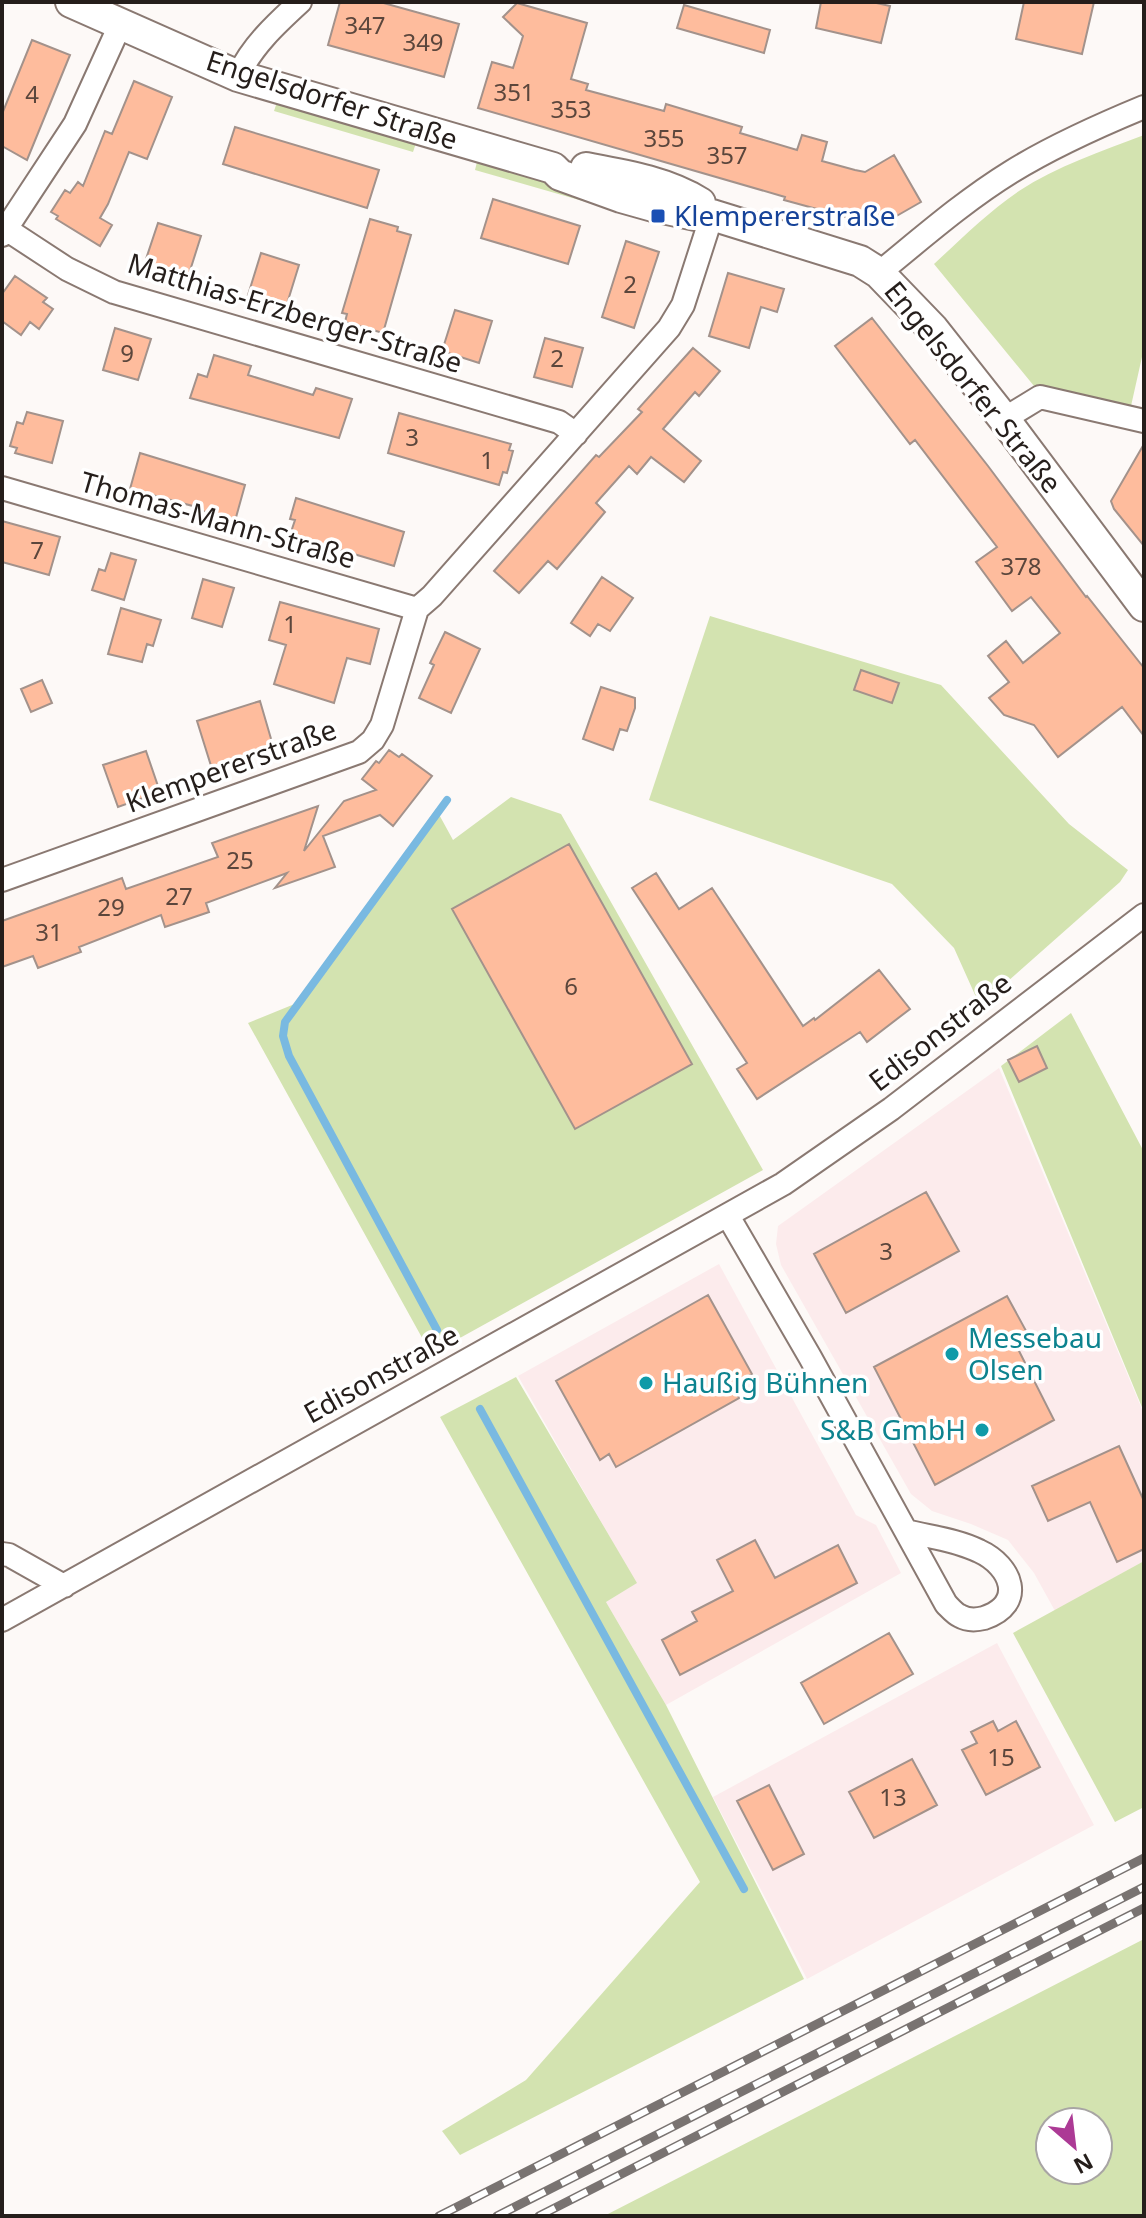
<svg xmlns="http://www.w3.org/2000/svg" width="1146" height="2218" viewBox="0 0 1146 2218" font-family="'Noto Sans',sans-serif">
	<rect width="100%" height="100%" fill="#fdf9f7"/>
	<!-- industrial -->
	<path fill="#fcebec" d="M 999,1068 L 1144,1414 L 1144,1561 L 1055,1611 L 1034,1573 L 1008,1540 L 971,1524 L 932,1511 L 911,1494 L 781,1265 L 776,1244 L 778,1226 Z
		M 719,1264 L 856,1515 L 876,1525 L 901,1573 L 666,1705 L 606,1602 L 636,1583 L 518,1376 Z
		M 997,1643 L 1094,1825 L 807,1979 L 713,1797 Z"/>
	<!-- green -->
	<path fill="#d3e3b0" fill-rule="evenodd" d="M 277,102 L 416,143 L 413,152 L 274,111 Z
		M 1144,135 L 1144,348 L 1131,406 L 1034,386 L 934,264 C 961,239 988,212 1019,191 C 1057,166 1102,151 1144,135 Z
		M 477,162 L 609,200 L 607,208 L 475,170 Z
		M 710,616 L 941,685 L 1069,824 L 1128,870 L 1120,882 L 980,1006 L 954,948 L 892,884 L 649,800 Z
		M 511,797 L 561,814 L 763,1170 L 431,1354 L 248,1023 L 297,1003 L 436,809 L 453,840 Z
		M 1071,1013 L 1144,1152 L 1144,1412 L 1001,1066 Z
		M 516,1377 L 637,1583 L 606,1602 L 666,1705 L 804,1979 L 460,2155 L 442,2131 L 526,2080 L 700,1882 L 440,1417 Z
		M 1144,1561 L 1144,1807 L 1115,1822 L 1013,1633 Z
		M 1144,1939 L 1144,2216 L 604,2216 ZM 1050,2122 L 1098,2122 L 1098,2170 L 1050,2170 Z"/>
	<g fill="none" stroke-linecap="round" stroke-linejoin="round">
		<!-- stream -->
		<path stroke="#79b9e1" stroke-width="8" d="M 437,1330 L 289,1056 L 283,1036 L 285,1022 L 447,800
			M 480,1409 L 744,1889"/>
	</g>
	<!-- building -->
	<path fill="#febc9d" stroke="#a3928b" stroke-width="2" d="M 340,2 L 380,2 L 459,24 L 444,77 L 328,45 Z
		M 821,2 L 872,2 L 890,6 L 881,43 L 816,28 Z
		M 1024,2 L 1094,2 L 1082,54 L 1016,39 Z
		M 517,3 L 587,23 L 571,79 L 588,84 L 586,90 L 664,111 L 666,104 L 742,127 L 740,133 L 797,150 L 802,135 L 827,142 L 822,161 L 855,170 L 865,172 L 894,155 L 921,202 L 879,226 L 784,200 L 785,197 L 478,108 L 492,62 L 513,68 L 523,36 L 503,17 Z
		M 684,5 L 770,30 L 764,53 L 677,28 Z
		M 32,40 L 70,55 L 27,160 L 2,146 L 2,114 Z
		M 134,81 L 172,97 L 147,159 L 129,152 L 108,204 L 100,218 L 112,225 L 100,246 L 56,219 L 58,216 L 51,212 L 65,190 L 70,193 L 78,182 L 83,186 L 105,131 L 112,134 Z
		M 235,127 L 379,170 L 367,208 L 223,164 Z
		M 493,199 L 580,226 L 568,264 L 481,238 Z
		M 370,219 L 398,227 L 397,231 L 411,235 L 383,333 L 345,322 L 347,314 L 342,313 Z
		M 158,223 L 201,236 L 188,277 L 150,266 L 151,261 L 146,259 Z
		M 626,241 L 659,252 L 634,328 L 602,317 Z
		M 261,253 L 299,265 L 286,307 L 248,295 Z
		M 728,273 L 784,289 L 777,312 L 761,307 L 749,348 L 709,336 Z
		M 15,276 L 47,298 L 43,302 L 53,309 L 39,329 L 30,322 L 21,335 L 2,321 L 2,294 Z
		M 455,310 L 492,321 L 479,363 L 442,351 Z
		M 872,318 L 988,466 L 1086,597 L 1087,596 L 1144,668 L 1144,736 L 1122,707 L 1058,757 L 1034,725 L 1004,715 L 989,698 L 1009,682 L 988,656 L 1006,641 L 1023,663 L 1060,633 L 1031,597 L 1012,611 L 976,562 L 997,547 L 915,440 L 910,444 L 835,346 Z
		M 115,328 L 151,339 L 138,380 L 103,370 Z
		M 545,338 L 583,348 L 572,387 L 534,377 Z
		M 693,348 L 720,371 L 699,396 L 695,392 L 663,429 L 701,461 L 684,482 L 651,457 L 637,474 L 629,466 L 596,503 L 605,512 L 557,569 L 548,561 L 519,593 L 494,571 L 596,455 L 599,457 L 642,412 L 638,409 Z
		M 214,355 L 251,366 L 248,375 L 313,395 L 316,388 L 352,399 L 339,438 L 190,398 L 198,374 L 207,377 Z
		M 27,412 L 63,421 L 52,463 L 15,453 L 17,448 L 10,446 L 17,422 L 23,424 Z
		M 399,413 L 511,444 L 509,450 L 513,451 L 507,473 L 503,472 L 499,485 L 388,453 Z
		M 1144,444 L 1144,546 L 1114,509 L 1111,501 Z
		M 140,453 L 245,485 L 235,521 L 199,510 L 200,508 L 130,489 Z
		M 296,498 L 404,532 L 394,566 L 290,535 L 295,520 L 290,519 Z
		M 2,521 L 60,537 L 49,575 L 2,562 Z
		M 111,553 L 136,560 L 124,600 L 92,590 L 99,569 L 105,571 Z
		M 602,577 L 633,598 L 610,631 L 598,624 L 590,636 L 571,623 Z
		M 203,579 L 234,588 L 222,627 L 192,618 Z
		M 280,602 L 379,629 L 370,664 L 347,658 L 334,703 L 274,684 L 286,645 L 269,640 Z
		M 121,608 L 161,620 L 153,646 L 147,644 L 142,662 L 108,654 Z
		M 445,632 L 480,649 L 451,713 L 419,698 L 434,665 L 430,663 Z
		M 861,670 L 899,683 L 892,703 L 854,690 Z
		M 42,680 L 52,703 L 31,712 L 21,689 Z
		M 601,687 L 635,698 L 635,708 L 627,731 L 620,729 L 613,750 L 583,739 Z
		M 260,701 L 274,749 L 212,769 L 197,721 Z
		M 389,750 L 399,757 L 402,754 L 432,776 L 393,826 L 380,815 L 323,836 L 335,867 L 275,888 L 287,873 L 206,903 L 209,912 L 165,927 L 161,915 L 79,947 L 81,952 L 38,968 L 33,956 L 2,967 L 2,921 L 122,878 L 126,889 L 218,857 L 212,843 L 318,806 L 304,851 L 344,801 L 376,790 L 362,779 L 376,761 L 379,763 Z
		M 146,751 L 160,792 L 118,807 L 103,765 Z
		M 569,844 L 692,1064 L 575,1129 L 452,909 Z
		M 656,873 L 679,909 L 712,888 L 803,1026 L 814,1018 L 815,1020 L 879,970 L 910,1009 L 867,1042 L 860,1032 L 757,1099 L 737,1069 L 747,1063 L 632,888 Z
		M 1037,1046 L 1047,1068 L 1019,1082 L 1008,1060 Z
		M 926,1192 L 959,1251 L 846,1313 L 814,1254 Z
		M 708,1295 L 752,1374 L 732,1385 L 739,1398 L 616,1467 L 609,1454 L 600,1460 L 556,1381 Z
		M 1007,1296 L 1031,1340 L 1017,1347 L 1054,1420 L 935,1485 L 874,1367 Z
		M 1119,1446 L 1144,1501 L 1144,1549 L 1117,1562 L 1090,1502 L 1048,1521 L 1032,1486 Z
		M 755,1540 L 775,1578 L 838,1545 L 857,1583 L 680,1675 L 662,1640 L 697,1621 L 692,1612 L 733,1591 L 717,1560 Z
		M 889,1633 L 913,1674 L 824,1724 L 801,1683 Z
		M 993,1721 L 998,1731 L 1016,1721 L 1040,1767 L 986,1795 L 962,1750 L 977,1743 L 971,1732 Z
		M 912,1759 L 937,1805 L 874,1838 L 849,1792 Z
		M 769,1785 L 804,1854 L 773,1870 L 737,1801 Z"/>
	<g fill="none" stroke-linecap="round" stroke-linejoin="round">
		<defs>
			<path id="street" d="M 238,76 C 252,46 276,24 300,2
				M 6,229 L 67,269 L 114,292 L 559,422 L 576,434
				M 2,235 L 75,124 L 120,25
				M 879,273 C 922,238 964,201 1011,172 C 1053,146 1098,126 1144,107
				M 1004,419 L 1040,397 L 1144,421
				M 2,488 L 417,609
				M 2,880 L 359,752 L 373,740 L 382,725 L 417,609 L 432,596 L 669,328 L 683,305 L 712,215
				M 728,1216 L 810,1357 L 946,1604 C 950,1608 955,1614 960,1616 C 967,1620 976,1620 984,1618 C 1026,1604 1012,1566 979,1551 C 957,1540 930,1537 906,1531
				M 2,1554 L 9,1555 L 64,1586
				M 2,1620 L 783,1184 L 891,1109 L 1144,915"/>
			<path id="secondary" d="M 71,2 L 238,76 L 553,168 L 560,175 L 621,197 L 653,206 L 695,215 L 712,215 L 860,261 L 879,273 L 933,329 L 1004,419 L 1144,606
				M 586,168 C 624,175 667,182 700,203"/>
		</defs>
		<!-- street casing -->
		<use href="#street" stroke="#8a7972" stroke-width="26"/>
		<!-- secondary casing -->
		<use href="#secondary" stroke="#8a7972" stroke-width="34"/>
		<!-- street -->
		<use href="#street" stroke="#fff" stroke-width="22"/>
		<!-- secondary -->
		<use href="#secondary" stroke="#fff" stroke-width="30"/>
		<defs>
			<path id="rail" d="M 439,2216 L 1144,1858
				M 497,2216 L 1144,1887
				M 539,2216 L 1144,1908"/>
		</defs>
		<!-- rail casing -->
		<use href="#rail" stroke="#797371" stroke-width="9"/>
		<!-- rail -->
		<use href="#rail" stroke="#fff" stroke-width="6" stroke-dasharray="18" stroke-linecap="butt"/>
	</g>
	<!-- markers -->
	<rect fill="#1a4fb4" stroke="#fff" stroke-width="3" x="650" y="208" width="16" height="16" rx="4"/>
	<g fill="#0f9aa8" stroke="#fff" stroke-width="3">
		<circle cx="952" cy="1354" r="8"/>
		<circle cx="646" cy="1383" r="8"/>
		<circle cx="982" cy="1430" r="8"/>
	</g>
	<g text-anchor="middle" stroke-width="7" stroke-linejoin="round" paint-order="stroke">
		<!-- number labels -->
		<g font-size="24" fill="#5b463c">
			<text x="365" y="34">347</text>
			<text x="423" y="51">349</text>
			<text x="514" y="101">351</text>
			<text x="32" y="103">4</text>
			<text x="571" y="118">353</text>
			<text x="664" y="147">355</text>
			<text x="727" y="164">357</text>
			<text x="630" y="293">2</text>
			<text x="127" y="362">9</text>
			<text x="557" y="367">2</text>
			<text x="412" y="446">3</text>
			<text x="487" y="469">1</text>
			<text x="37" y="559">7</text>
			<text x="1021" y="575">378</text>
			<text x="290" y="633">1</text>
			<text x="240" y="869">25</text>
			<text x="179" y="905">27</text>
			<text x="111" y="916">29</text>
			<text x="49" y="941">31</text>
			<text x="571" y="995">6</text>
			<text x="886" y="1260">3</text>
			<text x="1001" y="1766">15</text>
			<text x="893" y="1806">13</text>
		</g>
		<!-- street labels -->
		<g font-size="28" fill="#251e1b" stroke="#fff">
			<text transform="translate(332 100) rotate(18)" y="10">Engelsdorfer Straße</text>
			<text transform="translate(295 313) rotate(17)" y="10">Matthias-Erzberger-Straße</text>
			<text transform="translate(973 387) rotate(51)" y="10">Engelsdorfer Straße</text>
			<text transform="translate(218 520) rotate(16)" y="10">Thomas-Mann-Straße</text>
			<text transform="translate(231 766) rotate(-20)" y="10">Klempererstraße</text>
			<text transform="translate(940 1032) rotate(-38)" y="10">Edisonstraße</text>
			<text transform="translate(381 1374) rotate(-29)" y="10">Edisonstraße</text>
		</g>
		<!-- transit labels -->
		<g font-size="28" fill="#164399" stroke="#fff" text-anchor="start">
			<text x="674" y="226">Klempererstraße</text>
		</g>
		<!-- culture labels -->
		<g font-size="28" fill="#0d838f" stroke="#fff" text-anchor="start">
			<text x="968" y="1348">Messebau<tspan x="968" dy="32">Olsen</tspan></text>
			<text x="662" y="1393">Haußig Bühnen</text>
			<text x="966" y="1440" text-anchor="end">S&amp;B GmbH</text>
		</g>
	</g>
	<!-- border -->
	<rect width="1146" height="2218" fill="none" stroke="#251e1b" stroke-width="8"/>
	<!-- north arrow -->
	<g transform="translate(1074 2146) rotate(152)"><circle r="38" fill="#ffffff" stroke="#a8a5a4" stroke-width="2"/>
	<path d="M0-6L14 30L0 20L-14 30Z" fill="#ac3a95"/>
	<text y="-12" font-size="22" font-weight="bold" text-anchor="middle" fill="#251e1b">N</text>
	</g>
</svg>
